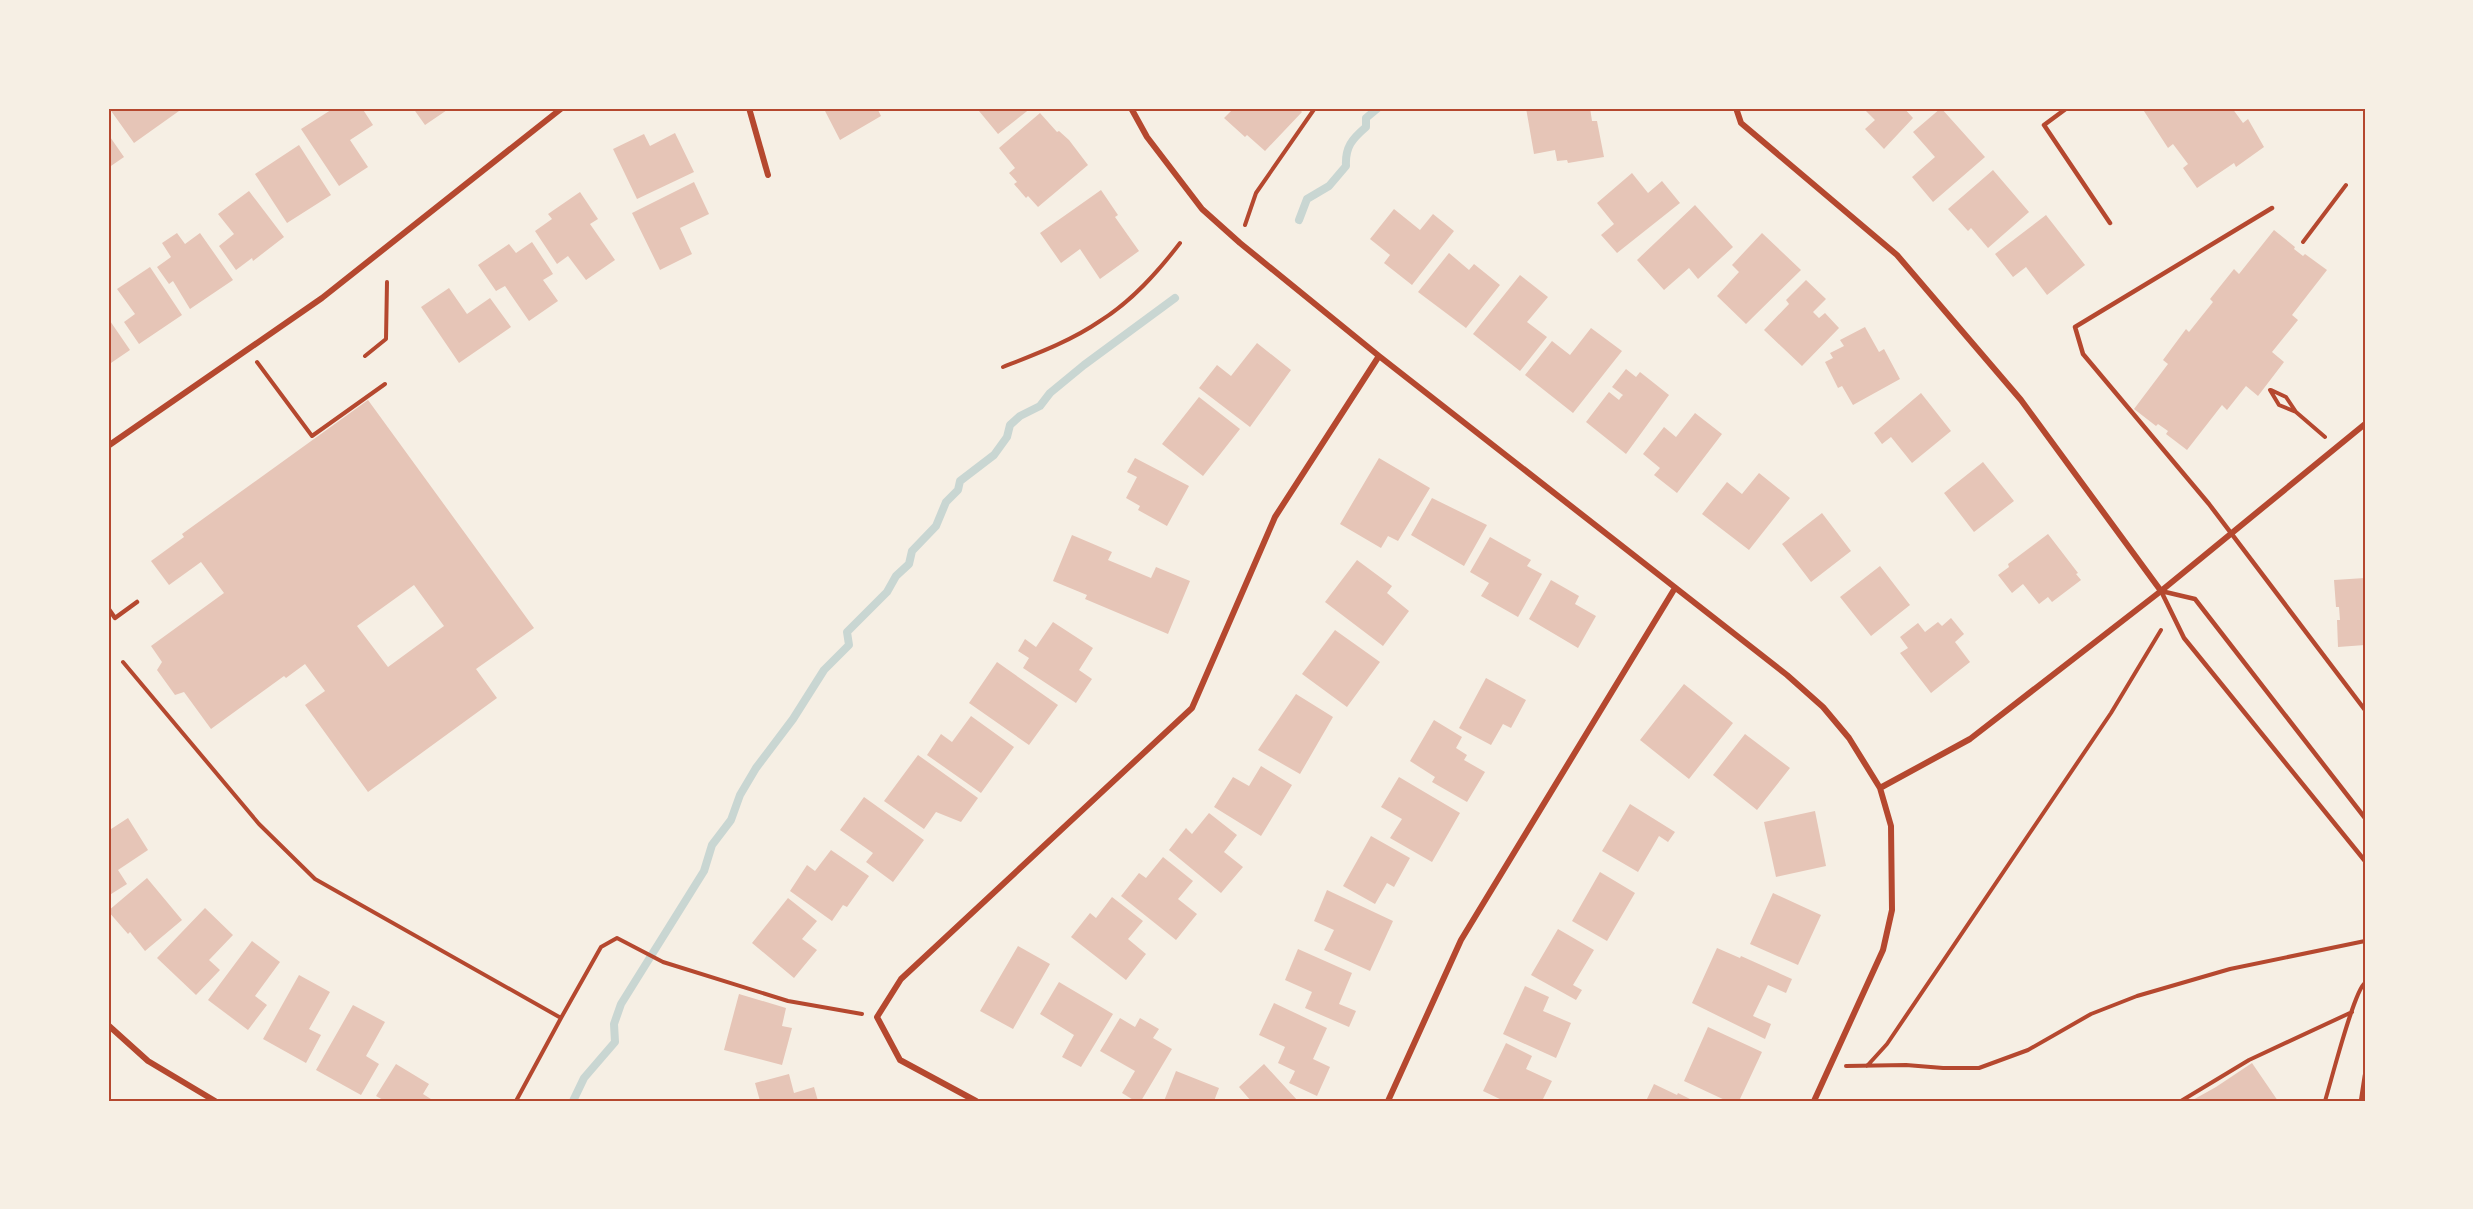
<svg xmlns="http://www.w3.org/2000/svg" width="2473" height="1209" viewBox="0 0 2473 1209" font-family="Arial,sans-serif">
	<rect width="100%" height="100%" fill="#f6efe4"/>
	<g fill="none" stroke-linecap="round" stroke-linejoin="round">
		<!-- stream -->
		<path stroke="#c9d6d2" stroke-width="8" d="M 1299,220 L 1307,199 L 1329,186 L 1346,166 C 1345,147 1352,139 1366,127 L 1366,118 L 1378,108
			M 573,1101 L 584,1078 L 615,1042 L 614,1024 L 621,1004 L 704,871 L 712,845 L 731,820 L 740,795 L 756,768 L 793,719 L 824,670 L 849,645 L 847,632 L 887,592 L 896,576 L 909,564 L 912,551 L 936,526 L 946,502 L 958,490 L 960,481 L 994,455 L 1007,437 L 1010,425 L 1020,416 L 1040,406 L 1050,393 L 1084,365 L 1175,298"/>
	</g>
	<!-- building -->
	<path fill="#e6c5b7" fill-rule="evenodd" d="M 109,108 L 177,108 L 179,111 L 134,143 Z
		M 334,108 L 362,108 L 373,125 L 350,140 L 368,167 L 339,186 L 301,129 Z
		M 413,108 L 450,108 L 425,125 Z
		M 827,108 L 877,108 L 881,116 L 840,140 L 824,109 Z
		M 983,108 L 1031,108 L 998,134 L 979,111 Z
		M 1234,108 L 1298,108 L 1302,112 L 1265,151 L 1247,135 L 1245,137 L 1224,118 Z
		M 1526,108 L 1590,108 L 1592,121 L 1597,121 L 1604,157 L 1568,163 L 1567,160 L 1557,161 L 1555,150 L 1534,154 Z
		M 1863,108 L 1904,108 L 1913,118 L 1884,149 L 1865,129 L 1875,120 Z
		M 1941,108 L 1985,157 L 1933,202 L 1912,177 L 1935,157 L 1913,132 Z
		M 2142,108 L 2232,108 L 2243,123 L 2248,119 L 2264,147 L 2236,167 L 2234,163 L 2197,188 L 2183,168 L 2188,164 L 2173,144 L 2168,148 Z
		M 1040,113 L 1057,132 L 1059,131 L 1069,140 L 1088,165 L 1038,207 L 1028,196 L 1026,198 L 1014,184 L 1017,182 L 1009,173 L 1015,168 L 999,148 Z
		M 675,133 L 694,172 L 637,199 L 613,149 L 644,134 L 650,146 Z
		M 108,134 L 124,157 L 108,168 Z
		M 299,145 L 331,195 L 287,223 L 255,174 Z
		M 1993,170 L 2029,212 L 1988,248 L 1971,228 L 1968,231 L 1948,209 Z
		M 1632,173 L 1648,193 L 1662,181 L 1680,203 L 1617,253 L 1601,235 L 1614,224 L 1597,203 Z
		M 694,182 L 709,214 L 680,228 L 692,254 L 660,270 L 632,213 Z
		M 1101,190 L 1118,215 L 1115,217 L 1139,251 L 1100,279 L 1080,249 L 1061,263 L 1040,233 Z
		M 249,191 L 284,237 L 253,261 L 252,258 L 236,270 L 219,246 L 234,234 L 218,214 Z
		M 580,192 L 598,219 L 590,224 L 615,260 L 586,280 L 568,256 L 557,264 L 535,231 L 552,219 L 548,214 Z
		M 1695,205 L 1733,247 L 1698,279 L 1689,268 L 1664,290 L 1637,260 Z
		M 1394,209 L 1420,230 L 1433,214 L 1454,231 L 1412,285 L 1384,263 L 1390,255 L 1370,239 Z
		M 2046,215 L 2085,265 L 2047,295 L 2026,267 L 2013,277 L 1995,254 Z
		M 2274,230 L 2295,247 L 2294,249 L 2303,256 L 2305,254 L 2327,270 L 2292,315 L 2298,320 L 2272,352 L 2284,362 L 2258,396 L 2246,386 L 2227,410 L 2222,405 L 2187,450 L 2166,434 L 2168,431 L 2158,424 L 2156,426 L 2134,409 L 2168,364 L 2163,360 L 2186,329 L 2189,332 L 2213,302 L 2210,299 L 2234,269 L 2239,274 Z
		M 177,233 L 185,244 L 200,233 L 233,280 L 190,309 L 173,281 L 169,284 L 157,267 L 171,257 L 162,243 Z
		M 1762,233 L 1801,270 L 1746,324 L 1717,296 L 1739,272 L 1732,265 Z
		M 532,242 L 550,269 L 553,274 L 543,280 L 558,301 L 529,321 L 505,286 L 496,291 L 478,265 L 509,244 L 516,253 Z
		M 1449,253 L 1469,270 L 1474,264 L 1500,285 L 1466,328 L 1418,292 Z
		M 150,267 L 182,315 L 139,344 L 124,322 L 135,314 L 117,289 Z
		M 1520,275 L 1548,297 L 1527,322 L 1547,337 L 1520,371 L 1473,334 Z
		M 1806,280 L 1826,299 L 1813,312 L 1819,318 L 1825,313 L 1839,328 L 1802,366 L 1764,330 L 1789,304 L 1786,300 Z
		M 449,288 L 467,314 L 490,298 L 511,327 L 459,363 L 421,307 Z
		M 108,318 L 130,350 L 108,365 Z
		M 1865,327 L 1879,352 L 1884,349 L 1900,379 L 1853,405 L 1842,386 L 1838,388 L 1825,362 L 1833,358 L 1830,353 L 1844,346 L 1840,340 Z
		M 1591,328 L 1622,351 L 1573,413 L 1525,375 L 1552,341 L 1570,355 Z
		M 1257,343 L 1291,370 L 1250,427 L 1199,388 L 1217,365 L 1231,376 Z
		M 1626,369 L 1636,377 L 1640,372 L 1669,395 L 1626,454 L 1586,422 L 1609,392 L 1619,400 L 1621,397 L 1623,395 L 1612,387 Z
		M 1921,393 L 1951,431 L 1912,463 L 1891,437 L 1882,444 L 1874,433 Z
		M 1199,397 L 1240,429 L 1203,476 L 1162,444 Z
		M 368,400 L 534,628 L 476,669 L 497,698 L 368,792 L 305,705 L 325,691 L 305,664 L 286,678 L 284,676 L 211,729 L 184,692 L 175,695 L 157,670 L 162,662 L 151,646 L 224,593 L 201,562 L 169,585 L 151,561 L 184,537 L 182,534 ZM 414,585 L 444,626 L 388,667 L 357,626 Z
		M 1695,413 L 1722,434 L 1677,493 L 1654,475 L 1660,468 L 1643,454 L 1664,427 L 1676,437 Z
		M 1135,458 L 1189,486 L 1167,526 L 1138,510 L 1140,506 L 1126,498 L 1137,477 L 1127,472 Z
		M 1379,458 L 1430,488 L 1398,541 L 1388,536 L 1381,548 L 1340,524 Z
		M 1983,462 L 2014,501 L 1974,532 L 1944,493 Z
		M 1759,473 L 1790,498 L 1749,550 L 1702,514 L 1727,482 L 1742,494 Z
		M 1432,498 L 1487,525 L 1464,566 L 1411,535 Z
		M 1822,513 L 1851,551 L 1811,582 L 1782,544 Z
		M 2048,534 L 2078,573 L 2076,574 L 2081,580 L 2052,602 L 2048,597 L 2039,604 L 2023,584 L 2012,593 L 1998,575 L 2009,567 L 2008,564 Z
		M 1072,535 L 1112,552 L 1108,560 L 1151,578 L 1156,567 L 1190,581 L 1168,634 L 1085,599 L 1087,595 L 1053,581 Z
		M 1490,537 L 1531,560 L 1527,566 L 1542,574 L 1518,617 L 1481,596 L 1489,583 L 1470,572 Z
		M 1357,560 L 1392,586 L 1387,593 L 1409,611 L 1383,646 L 1325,602 Z
		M 1880,566 L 1910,605 L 1871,636 L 1840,597 Z
		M 2365,578 L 2365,645 L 2338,647 L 2337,620 L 2340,620 L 2339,607 L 2336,607 L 2334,580 Z
		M 1551,580 L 1579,596 L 1575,604 L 1596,616 L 1578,648 L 1529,619 Z
		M 1951,618 L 1964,634 L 1955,642 L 1970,662 L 1931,693 L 1900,653 L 1908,648 L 1900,637 L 1918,623 L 1925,632 L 1938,622 L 1942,626 Z
		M 1053,622 L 1093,648 L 1079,670 L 1092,679 L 1076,703 L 1023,668 L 1029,658 L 1018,651 L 1025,639 L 1036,647 Z
		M 1335,630 L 1380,662 L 1347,707 L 1302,674 Z
		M 997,662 L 1058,705 L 1029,745 L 969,703 Z
		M 1486,678 L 1526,700 L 1511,728 L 1503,724 L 1491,745 L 1459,728 Z
		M 1684,684 L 1733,723 L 1689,779 L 1640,740 Z
		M 1296,694 L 1333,717 L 1300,774 L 1258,750 Z
		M 971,716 L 1014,747 L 981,793 L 927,755 L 941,734 L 952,742 Z
		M 1434,720 L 1462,737 L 1456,748 L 1467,755 L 1464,760 L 1485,772 L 1467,802 L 1432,782 L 1435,777 L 1410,761 Z
		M 1745,734 L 1790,768 L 1757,810 L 1713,775 Z
		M 918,755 L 978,798 L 961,822 L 936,812 L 924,829 L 884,801 Z
		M 1261,766 L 1292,785 L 1261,836 L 1214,807 L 1233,777 L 1249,786 Z
		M 1399,777 L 1460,813 L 1432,862 L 1390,838 L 1402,819 L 1381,807 Z
		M 864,797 L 924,840 L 893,882 L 866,862 L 873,853 L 840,830 Z
		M 1630,804 L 1675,832 L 1668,842 L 1659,836 L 1638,872 L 1602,851 Z
		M 1815,811 L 1826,866 L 1776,877 L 1764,822 Z
		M 1209,813 L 1237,835 L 1224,852 L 1243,867 L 1221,893 L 1169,850 L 1186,828 L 1192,834 Z
		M 128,818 L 148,850 L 118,870 L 127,884 L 108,896 L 108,831 Z
		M 1371,836 L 1410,858 L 1394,887 L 1387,883 L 1375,904 L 1343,886 Z
		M 831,850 L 869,876 L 847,907 L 843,905 L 832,921 L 790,891 L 807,865 L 815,871 Z
		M 1163,857 L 1193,881 L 1178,899 L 1197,914 L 1176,940 L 1121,896 L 1139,873 L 1146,878 Z
		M 1600,872 L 1635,893 L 1607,941 L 1572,921 Z
		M 147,878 L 182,920 L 145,951 L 130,932 L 128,934 L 108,911 Z
		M 1327,890 L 1393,921 L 1370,971 L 1324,950 L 1334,930 L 1314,921 Z
		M 1773,893 L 1821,915 L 1798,965 L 1750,944 Z
		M 1112,897 L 1143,921 L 1128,939 L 1146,954 L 1126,980 L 1071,937 L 1090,913 L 1096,918 Z
		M 788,898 L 817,921 L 802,939 L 817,950 L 794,978 L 752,943 Z
		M 205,908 L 233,935 L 209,960 L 220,970 L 196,995 L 157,958 Z
		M 1558,929 L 1594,950 L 1573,985 L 1582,990 L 1576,1000 L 1531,975 Z
		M 252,941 L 280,962 L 255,996 L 267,1005 L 248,1030 L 208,1000 Z
		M 1018,946 L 1050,964 L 1013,1029 L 980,1011 Z
		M 1717,948 L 1740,958 L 1741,956 L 1792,979 L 1786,993 L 1768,985 L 1753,1016 L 1771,1024 L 1765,1039 L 1692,1003 Z
		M 1298,949 L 1352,973 L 1339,1004 L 1356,1011 L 1349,1027 L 1305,1008 L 1312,992 L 1285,980 Z
		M 299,975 L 330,992 L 309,1029 L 321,1035 L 306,1063 L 263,1039 Z
		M 1059,982 L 1113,1014 L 1081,1067 L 1062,1057 L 1074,1035 L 1040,1014 Z
		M 1525,986 L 1549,997 L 1543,1011 L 1571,1023 L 1556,1058 L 1503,1034 Z
		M 739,994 L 786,1008 L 782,1026 L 792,1028 L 782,1065 L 724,1050 Z
		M 1274,1003 L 1327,1028 L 1313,1059 L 1330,1067 L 1317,1096 L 1289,1083 L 1295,1071 L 1278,1063 L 1285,1047 L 1259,1035 Z
		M 353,1005 L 385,1022 L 366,1056 L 379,1064 L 361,1095 L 316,1070 Z
		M 1120,1018 L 1135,1027 L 1140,1018 L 1159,1029 L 1153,1038 L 1172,1049 L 1141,1101 L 1135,1101 L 1122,1093 L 1135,1071 L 1100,1051 Z
		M 1708,1027 L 1762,1052 L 1739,1101 L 1727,1101 L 1684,1081 Z
		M 1506,1043 L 1532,1056 L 1526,1069 L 1552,1081 L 1542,1101 L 1504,1101 L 1483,1091 Z
		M 2252,1063 L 2278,1101 L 2191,1101 L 2216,1087 Z
		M 396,1064 L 429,1084 L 423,1094 L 434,1101 L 385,1101 L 376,1096 Z
		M 1264,1064 L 1298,1101 L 1251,1101 L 1239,1087 Z
		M 1176,1071 L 1219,1088 L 1214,1101 L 1164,1101 Z
		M 789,1074 L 794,1093 L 814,1087 L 818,1101 L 760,1101 L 755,1083 Z
		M 1654,1084 L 1677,1095 L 1678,1093 L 1694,1101 L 1646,1101 Z"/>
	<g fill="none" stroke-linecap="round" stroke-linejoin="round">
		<!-- path -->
		<path stroke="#b5482f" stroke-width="4" d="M 1245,225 L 1256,193 L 1315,108
			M 2303,242 L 2346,185
			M 365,356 L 386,339 L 387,282
			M 257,362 L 312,436 L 385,384
			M 1003,367 C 1036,354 1071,341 1100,321 C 1132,301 1157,273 1180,243
			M 2270,390 L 2279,405 L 2296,412 L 2325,437
			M 2271,390 L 2286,397 L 2296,412
			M 123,662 L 259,824 L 315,879 L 561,1018 L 601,947 L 617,938 L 663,962 L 788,1001 L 862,1014
			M 1846,1066 L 1906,1065 L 1943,1068 L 1979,1068 L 2028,1050 L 2091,1014 L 2137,996 L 2230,969 L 2365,941
			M 1867,1066 L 1887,1044 L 2111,713 L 2161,630
			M 516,1101 L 561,1018
			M 2181,1101 L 2249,1060 L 2352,1012
			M 2325,1101 C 2331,1082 2354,990 2365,983"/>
		<!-- service -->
		<path stroke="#b5482f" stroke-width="4.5" d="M 2067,108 L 2044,125 L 2110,223
			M 2272,208 L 2075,327 L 2083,354 L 2209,504 L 2365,710
			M 2161,591 L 2184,638 L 2365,861
			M 2161,591 L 2195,599 L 2365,818
			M 108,608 L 115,618 L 137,602
			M 2361,1101 L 2365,1075"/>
		<!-- minor -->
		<path stroke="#b5482f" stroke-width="6" d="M 749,108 L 768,175
			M 1131,108 L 1147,137 L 1202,209 L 1240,243 L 1379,356 L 1787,675 L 1823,707 L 1849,738 L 1880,788 L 1891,826 L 1892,910 L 1883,950 L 1814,1101
			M 1736,108 L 1741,123 L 1897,255 L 2021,400 L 2161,591
			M 108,446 L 322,298 L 562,108
			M 1880,788 L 1970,739 L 2161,591 L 2365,424
			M 108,1025 L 148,1061 L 215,1101
			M 976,1101 L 900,1060 L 877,1017 L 901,979 L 1192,708 L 1275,517 L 1379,356
			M 1388,1101 L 1461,940 L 1675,588"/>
	</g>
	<!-- border -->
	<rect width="2473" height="1209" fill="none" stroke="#f6efe4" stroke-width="219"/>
	<rect x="110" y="110" width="2254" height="990" fill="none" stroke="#b5482f" stroke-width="2"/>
</svg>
